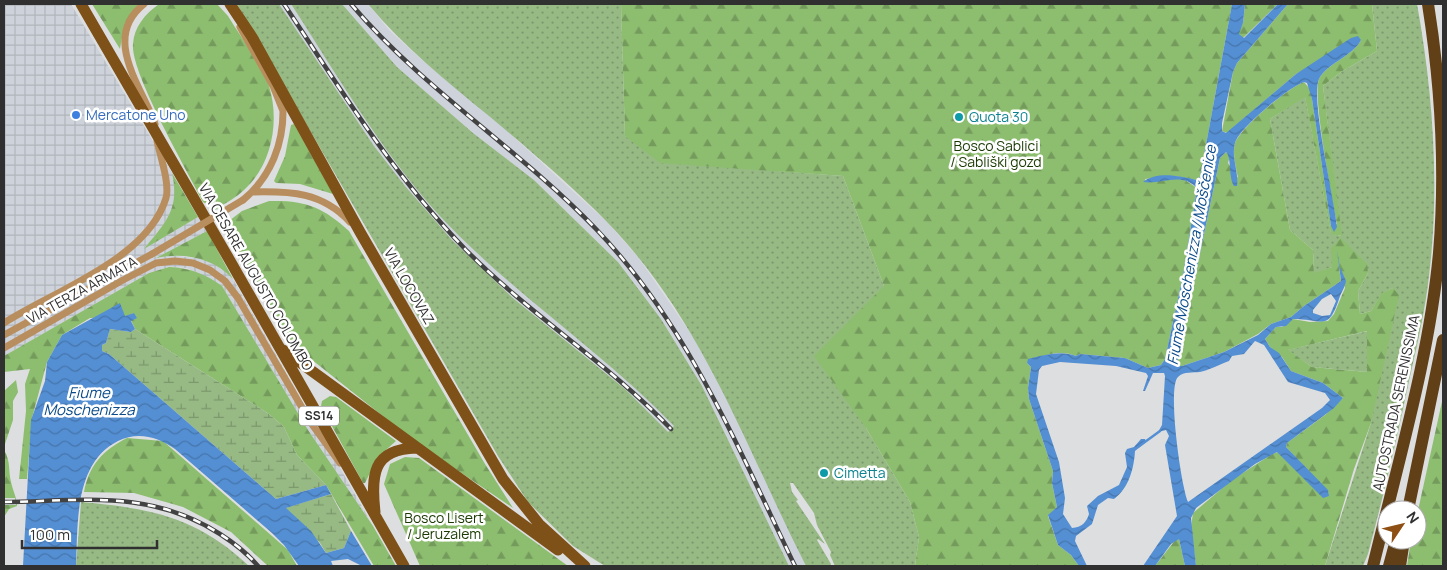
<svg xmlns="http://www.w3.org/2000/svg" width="1447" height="570" viewBox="0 0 1447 570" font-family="Manrope,sans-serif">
	<defs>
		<pattern id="industrial-grid" width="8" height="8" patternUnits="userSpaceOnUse" patternTransform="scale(1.25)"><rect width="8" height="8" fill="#ced3db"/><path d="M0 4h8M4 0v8" fill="none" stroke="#b1b5bc"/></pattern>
		<pattern id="grass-dots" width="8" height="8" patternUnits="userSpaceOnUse" patternTransform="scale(1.25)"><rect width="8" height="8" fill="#97ba84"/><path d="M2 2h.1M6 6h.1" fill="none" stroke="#7c986d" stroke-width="1.8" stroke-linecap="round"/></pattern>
		<pattern id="forest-firs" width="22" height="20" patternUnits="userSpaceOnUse" patternTransform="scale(1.25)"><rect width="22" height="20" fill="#8dbe6f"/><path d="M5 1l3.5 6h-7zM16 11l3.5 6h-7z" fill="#749b5c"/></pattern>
		<pattern id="wetland-marsh" width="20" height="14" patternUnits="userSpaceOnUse" patternTransform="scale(1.25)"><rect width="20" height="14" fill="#97ba84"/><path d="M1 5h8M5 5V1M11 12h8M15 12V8" fill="none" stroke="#7c986d"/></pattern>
		<pattern id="water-waves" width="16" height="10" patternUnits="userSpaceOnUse" patternTransform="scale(1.25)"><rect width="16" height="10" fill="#548fd3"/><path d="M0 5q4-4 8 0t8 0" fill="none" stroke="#4675ac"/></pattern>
	</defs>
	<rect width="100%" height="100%" fill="#dddee0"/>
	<!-- industrial -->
	<path fill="url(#industrial-grid)" d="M 4,4 L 71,4 L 172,173 L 176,191 L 173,208 L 164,224 L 145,248 L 198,217 L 207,231 L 158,257 L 170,255 L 203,259 L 221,266 L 233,279 L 373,526 L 308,430 L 222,286 L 187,268 L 169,267 L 149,273 L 4,356 Z"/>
	<!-- built -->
	<path fill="#ced3db" d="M 279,4 L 291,4 L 383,143 L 438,213 L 478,254 L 643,393 L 675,426 L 667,433 L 625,389 L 514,299 L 452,240 L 405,186 L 374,146 Z
		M 342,4 L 368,4 L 389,30 L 422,60 L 497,122 L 607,222 L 638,257 L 700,347 L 737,419 L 806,566 L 789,566 L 702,386 L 661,319 L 618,262 L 534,180 L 473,133 L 397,67 Z"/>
	<!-- grass -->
	<path fill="url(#grass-dots)" d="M 237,4 L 279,4 L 374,146 L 405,186 L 452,240 L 514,299 L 625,389 L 668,432 L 674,426 C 601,350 510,292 438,214 C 381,151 337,75 291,4 L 342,4 L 397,67 L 473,133 L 534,180 L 618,262 L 661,319 L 702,386 L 789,566 L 605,566 L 573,546 L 528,502 L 498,456 Z
		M 368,4 L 621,4 L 625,136 L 778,171 L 843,176 L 884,286 L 866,428 L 910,502 L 919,537 L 915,566 L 835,566 L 830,555 L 831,552 L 817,525 L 814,513 L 793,483 L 790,483 L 792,492 L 798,500 L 796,501 L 825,544 L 818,539 L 817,540 L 831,564 L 830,566 L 806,566 C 746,448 702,319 607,222 C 572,186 528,149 489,116 C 446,81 404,47 368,4 Z
		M 1372,4 L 1417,4 C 1433,92 1440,186 1429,276 C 1425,311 1417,346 1409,381 C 1397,439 1383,497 1368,554 L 1363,566 L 1325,566 L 1371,423 L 1393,288 L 1383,293 L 1371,311 L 1360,314 L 1358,291 L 1368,273 L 1332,267 L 1314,274 L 1313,250 L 1290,230 L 1270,119 L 1305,96 L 1331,233 L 1341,236 L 1323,86 L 1341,72 L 1377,51 Z
		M 1368,331 L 1368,372 L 1312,367 L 1287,350 Z
		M 81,502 C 150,508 197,517 249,566 L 76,566 Z"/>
	<!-- forest -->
	<path fill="url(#forest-firs)" fill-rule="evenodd" d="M 92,4 L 139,4 C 126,17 123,31 120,49 Z
		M 159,4 L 217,4 L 228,16 C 240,36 262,65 269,86 C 280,121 272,165 244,190 C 236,198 225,203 215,210 L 216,200 L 211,206 L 203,202 C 188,172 130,72 133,44 C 134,27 145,14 159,4 Z
		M 621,4 L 1232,4 L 1200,177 L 1196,180 L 1174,176 L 1145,179 L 1146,182 L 1182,178 L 1197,188 L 1183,275 L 1165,359 L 1161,365 L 1148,368 L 1125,358 L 1080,354 L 1076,356 C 1061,349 1041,355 1027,363 L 1031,367 L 1028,388 L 1029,399 L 1053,471 L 1052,483 L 1057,507 L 1048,516 L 1058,545 L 1071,555 L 1079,566 L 915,566 L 919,537 L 910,502 L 866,428 L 814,356 L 884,286 L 843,176 L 660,163 L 625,136 Z
		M 1245,4 L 1278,4 L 1243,38 L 1238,34 L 1243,23 Z
		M 1288,4 L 1372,4 L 1377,51 L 1341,72 L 1323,86 L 1342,236 L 1331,234 L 1305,97 L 1270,119 L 1290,230 L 1313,250 L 1314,273 L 1332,267 L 1331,248 L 1341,238 L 1367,264 L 1368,273 L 1358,291 L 1360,314 L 1371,311 L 1382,293 L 1393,288 L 1399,295 L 1371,423 L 1354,469 L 1325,566 L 1196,566 L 1191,527 L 1193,513 L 1232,480 L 1272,454 L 1278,452 L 1323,497 L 1329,493 L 1286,447 L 1287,443 L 1325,415 L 1343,398 L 1323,383 L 1291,371 L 1282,357 L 1270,347 L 1265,339 L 1276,327 L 1282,327 L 1293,319 L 1310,322 L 1328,321 L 1334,314 L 1345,288 L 1337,253 L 1341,281 L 1304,306 L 1291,317 L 1271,324 L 1258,334 L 1224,352 L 1182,366 L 1177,366 L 1177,363 L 1220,158 L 1226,152 L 1230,156 L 1228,163 L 1238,178 C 1236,167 1232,154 1235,143 C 1240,128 1289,87 1304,82 L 1310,89 L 1312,99 L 1331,226 L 1337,224 C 1333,201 1312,96 1319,79 C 1326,64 1353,56 1361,40 L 1296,74 L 1227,133 L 1222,131 L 1233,72 L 1237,63 ZM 1367,331 L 1367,372 L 1312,367 L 1288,350 Z
		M 294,124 L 333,194 L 300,184 L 276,183 L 274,181 L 285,156 L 291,125 Z
		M 172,173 L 198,217 L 144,249 C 166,222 180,209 172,173 Z
		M 269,201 C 305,200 323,207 349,231 L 485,464 L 513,508 L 413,440 L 287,340 L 221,227 L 242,211 Z
		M 207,231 L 233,279 C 213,258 185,252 156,258 Z
		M 169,267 C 191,268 205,274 222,286 L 308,430 L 373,526 L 396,566 L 374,566 L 326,485 L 297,455 L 284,427 L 269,414 L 135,329 L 131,320 L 134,313 L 125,317 L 90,318 L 62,335 L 47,362 L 32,418 L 27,479 L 19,479 L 26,411 L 25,384 L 30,369 L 4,372 L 4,356 L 149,273 Z
		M 16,380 L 18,392 L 13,401 L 13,420 L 4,447 L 4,391 Z
		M 330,396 L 336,397 L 396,441 L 378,457 L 365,483 L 363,483 L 321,406 L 322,401 Z
		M 1443,397 L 1443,566 L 1407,566 L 1411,540 L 1417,540 L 1417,515 Z
		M 127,438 L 163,441 L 288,550 L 297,566 L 268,566 L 231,532 L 183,507 L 134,493 L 84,492 C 89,465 103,450 127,438 Z
		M 4,450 C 11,462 8,470 11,482 C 13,491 17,498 17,506 L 9,509 L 4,517 L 4,505 L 16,505 L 15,498 L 4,498 Z
		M 405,457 L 419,458 L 568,566 L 420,566 L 384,484 L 390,464 Z
		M 1176,539 L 1179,539 L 1185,566 L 1155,566 Z"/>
	<!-- wetland -->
	<path fill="url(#wetland-marsh)" d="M 110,329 L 131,332 L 135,329 L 269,414 L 284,427 L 297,455 L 326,485 L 276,499 L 109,354 L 102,351 L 102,345 L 106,343 Z
		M 331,494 L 351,531 L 344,548 L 326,553 L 320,543 L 285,508 Z"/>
	<!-- water -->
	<path fill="url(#water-waves)" fill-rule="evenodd" d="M 1232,4 L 1245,4 L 1243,23 L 1239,34 L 1244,38 L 1278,4 L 1288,4 L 1237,63 L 1233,72 L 1222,123 L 1222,131 L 1226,133 L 1296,74 L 1351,38 L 1358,36 L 1361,40 C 1353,56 1326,64 1319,79 C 1310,99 1335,200 1337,227 L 1334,232 L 1331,226 L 1312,99 L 1307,83 L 1304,82 C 1289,87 1239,128 1235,143 C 1231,157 1239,172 1237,186 L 1234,186 C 1228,176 1232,158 1226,152 L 1220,158 L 1177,363 L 1178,366 L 1182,366 L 1224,352 L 1258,335 L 1271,324 L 1291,317 L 1304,306 L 1341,281 L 1337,250 L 1340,267 L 1346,281 C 1345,287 1342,291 1340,296 C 1328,333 1324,319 1293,319 L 1286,326 L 1276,327 L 1265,339 L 1270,347 L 1279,353 L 1291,371 L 1323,383 L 1343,398 L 1334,408 L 1287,443 L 1286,447 L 1328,490 L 1329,496 L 1323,498 L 1277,452 L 1255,464 L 1196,508 L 1191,518 L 1196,566 L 1185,566 L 1179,539 L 1171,544 L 1155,566 L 1143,566 L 1177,516 L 1165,445 L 1169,436 L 1166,430 L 1158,432 L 1162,425 L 1165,376 L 1164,373 L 1153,373 L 1145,391 L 1143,391 L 1148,376 L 1146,373 L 1116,366 L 1060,362 L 1042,366 L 1039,370 L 1036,394 L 1059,462 L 1065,498 L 1063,514 L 1072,528 C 1082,527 1086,523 1089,514 L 1087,506 L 1098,496 L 1119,485 L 1127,467 L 1125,453 L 1127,449 L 1134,447 L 1141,439 L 1145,439 L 1146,442 L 1135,451 C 1134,468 1129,488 1114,499 L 1108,498 L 1098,505 L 1092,524 L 1076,536 L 1075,541 L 1087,566 L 1079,566 L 1071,555 L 1058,545 L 1048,515 L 1057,507 L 1052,483 L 1053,471 L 1029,399 L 1028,388 L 1031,367 L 1027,363 L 1028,359 C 1043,355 1062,350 1076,356 L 1080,354 L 1125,358 L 1148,368 L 1161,365 L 1165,359 L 1183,275 L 1197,188 C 1181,171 1162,185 1143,182 C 1157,171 1180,176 1196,180 L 1200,177 ZM 1331,294 L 1336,301 L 1330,315 L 1322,316 L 1313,313 L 1313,310 L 1322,299 ZM 1255,341 L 1264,345 L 1288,382 L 1325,393 L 1330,400 L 1322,408 L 1188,502 C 1181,486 1167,387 1178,377 C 1184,371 1193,373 1200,372 C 1207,371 1221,364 1229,361 L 1232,356 L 1244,354 Z
		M 120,303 L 125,316 L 134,313 L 137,318 L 131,321 L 135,329 L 131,332 L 110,329 L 106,343 L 102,345 L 102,351 L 109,354 L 276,499 L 326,485 L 331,494 L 286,508 L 311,531 L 326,553 L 344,548 L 351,531 L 372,566 L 362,566 L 348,559 L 331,561 L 333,566 L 299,566 L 284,545 L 272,533 L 175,449 C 158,437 138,431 118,441 C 74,463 78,524 76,566 L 23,566 L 31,420 L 45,381 L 47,362 L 62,335 Z"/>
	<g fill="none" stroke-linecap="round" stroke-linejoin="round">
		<!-- stream -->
		<path stroke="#548fd3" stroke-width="2.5" d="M 1138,447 L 1160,431"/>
		<!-- street -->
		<path stroke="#b98e5f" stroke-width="7" d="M 144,4 C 101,38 142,87 155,124
			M 240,27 L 273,86 L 283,111
			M 252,192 C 291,191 322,192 350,222
			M 243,200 C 271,177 284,143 283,107
			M 4,323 C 54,291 148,259 166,198 C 170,184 160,155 157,141
			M 4,335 L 152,254
			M 4,348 L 123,280 L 156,263 L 175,261 L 193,263 L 210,270 L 225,281 L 238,298 L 311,423 L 340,463"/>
		<!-- primary -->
		<path stroke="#7e5118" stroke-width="11" d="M 81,4 L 229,259 L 404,566
			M 230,4 L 252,37 L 360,232 L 503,479 L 539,524 L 585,566
			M 283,350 L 558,550
			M 375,512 C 371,476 372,449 416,448"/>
		<!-- highway -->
		<path stroke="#614017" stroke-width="12" d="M 1387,510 C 1408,426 1431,340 1439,253 C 1446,170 1441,86 1428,4
			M 1408,510 L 1443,340
			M 1373,566 L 1387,510
			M 1389,566 L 1396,540
			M 1400,566 L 1404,540"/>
		<defs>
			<path id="rail" d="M 284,4 C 340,89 394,176 466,250 C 530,315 608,363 671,429
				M 351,4 C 423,89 519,149 596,229 C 688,325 738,448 795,566
				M 4,502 C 83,501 150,489 220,534 C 234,543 248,554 258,566"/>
		</defs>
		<!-- rail casing -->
		<use href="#rail" stroke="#424243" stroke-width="4.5"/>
		<!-- rail -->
		<use href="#rail" stroke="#fff" stroke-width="2.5" stroke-dasharray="8" stroke-linecap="butt"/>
		<!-- street-bridge -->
		<path stroke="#b98e5f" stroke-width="7" d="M 152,254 L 243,200"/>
	</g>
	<!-- markers -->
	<circle fill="#3f7fe0" stroke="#fff" stroke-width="2" cx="76" cy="115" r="5"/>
	<g fill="#0f9aa8" stroke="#fff" stroke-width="2">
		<circle cx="959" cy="117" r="5"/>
		<circle cx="824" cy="473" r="5"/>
	</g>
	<g text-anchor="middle" stroke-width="5" stroke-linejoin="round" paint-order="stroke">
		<!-- shield labels -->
		<rect fill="#fff" stroke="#6e6e6f" stroke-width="1" x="299" y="406.5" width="40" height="19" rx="4"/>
		<g font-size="12" font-weight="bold" fill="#303031">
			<text x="319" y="420">SS14</text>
		</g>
		<!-- shop labels -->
		<g font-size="14" fill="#366cbe" stroke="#fff" text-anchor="start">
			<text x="86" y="120">Mercatone Uno</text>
		</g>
		<!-- culture labels -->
		<g font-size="14" fill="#0d838f" stroke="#fff" text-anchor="start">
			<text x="969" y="122">Quota 30</text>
			<text x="834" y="478">Cimetta</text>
		</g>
		<!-- park labels -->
		<g font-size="14" fill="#1a3900" stroke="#fff">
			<text x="996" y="151">Bosco Sablici<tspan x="996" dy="16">/ Sabliški gozd</tspan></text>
			<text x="444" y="523">Bosco Lisert<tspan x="444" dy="16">/ Jeruzalem</tspan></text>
		</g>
		<!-- street labels -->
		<g font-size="14" fill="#303031" stroke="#fff">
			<text transform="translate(256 277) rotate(60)" y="5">VIA CESARE AUGUSTO COLOMBO</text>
			<text transform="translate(409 286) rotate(60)" y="5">VIA LOCOVAZ</text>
			<text transform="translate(82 290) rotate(-29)" y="5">VIA TERZA ARMATA</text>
			<text transform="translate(1396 403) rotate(-78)" y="5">AUTOSTRADA SERENISSIMA</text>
		</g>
		<!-- water labels -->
		<g font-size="15" font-style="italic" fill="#0b4b8a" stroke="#fff">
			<text transform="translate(1192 255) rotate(-80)" y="5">Fiume Moschenizza / Moščenice</text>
			<text x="89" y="398">Fiume<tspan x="89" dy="17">Moschenizza</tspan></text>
		</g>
	</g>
	<!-- border -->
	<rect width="1447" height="570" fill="none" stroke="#303031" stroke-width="10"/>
	<!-- north arrow -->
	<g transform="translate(1402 525) rotate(55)"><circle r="24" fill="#ffffff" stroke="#acacad"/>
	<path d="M0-4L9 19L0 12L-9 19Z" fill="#8d4f14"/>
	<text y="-8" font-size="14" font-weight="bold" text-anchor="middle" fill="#303031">N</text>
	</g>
	<!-- scale -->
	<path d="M22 540v8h135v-8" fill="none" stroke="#303031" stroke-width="2.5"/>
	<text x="30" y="540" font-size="15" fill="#303031" stroke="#ffffff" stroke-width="4" paint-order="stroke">100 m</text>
</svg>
